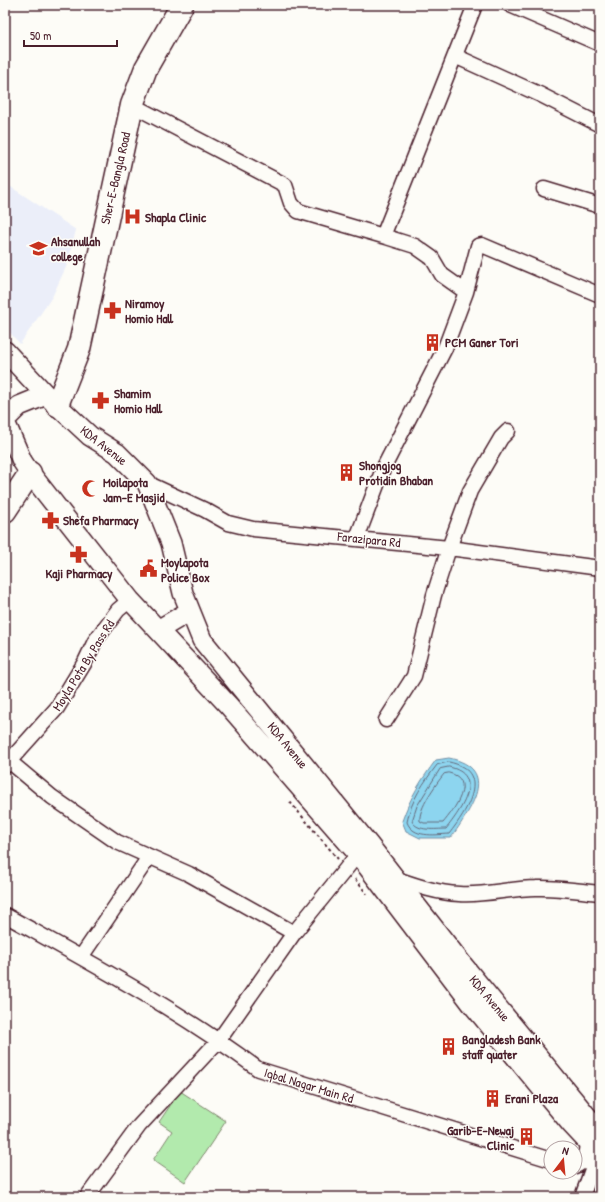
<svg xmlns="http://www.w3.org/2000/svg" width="605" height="1202" viewBox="0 0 605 1202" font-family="'Patrick Hand',sans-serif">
	<rect width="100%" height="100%" fill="#fdfcf7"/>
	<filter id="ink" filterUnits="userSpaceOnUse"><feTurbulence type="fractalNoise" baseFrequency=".025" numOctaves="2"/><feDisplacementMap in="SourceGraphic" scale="8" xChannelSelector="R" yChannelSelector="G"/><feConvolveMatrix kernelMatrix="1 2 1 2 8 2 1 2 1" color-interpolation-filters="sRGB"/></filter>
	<g filter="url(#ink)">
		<!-- built -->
		<path fill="#ebeef9" d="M 5,183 L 76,230 L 67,265 L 52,297 L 20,344 L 5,327 Z"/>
		<!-- green -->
		<path fill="#b2eaad" stroke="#7e846c" d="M 180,1091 L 226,1121 L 185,1182 L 153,1160 L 172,1131 L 159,1122 Z"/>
		<!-- water -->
		<path fill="#8dd5ef" stroke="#728ca1" d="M 449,758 C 501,769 470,810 451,838 L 420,838 L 406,831 L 402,821 C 410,798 421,780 436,760 Z"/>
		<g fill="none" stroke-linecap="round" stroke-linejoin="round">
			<!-- shore -->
			<path stroke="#656879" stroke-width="1" d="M 449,762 C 493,771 467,811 449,834 C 434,835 413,838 407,822 C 411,800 424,782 437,765 Z
				M 449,767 C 486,775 461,810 446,829 C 436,829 417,832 412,821 L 417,806 L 440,769 Z
				M 449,773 C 477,779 454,810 443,823 L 424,823 L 420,821 C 418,809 436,784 444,774 Z"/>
			<defs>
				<path id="minor" d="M 510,5 L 600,44
					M 455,56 L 541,95 L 600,125
					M 132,105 L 285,185 L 291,203 L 298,211 L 383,236
					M 544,189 L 600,206
					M 466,292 L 442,275 L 432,258 L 415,246 L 383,236 L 475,5
					M 147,483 L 205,510 L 228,523 L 253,529 L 449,548 L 600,568
					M 357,538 L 383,469 L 445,348 L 466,292 L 478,246 L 482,245 L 600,295
					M 386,720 L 414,676 L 434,595 L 449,548 L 470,491 L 501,438 L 508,431
					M 9,761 L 52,797 L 117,842 L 189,874 L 294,933
					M 5,766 L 57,708 L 85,662 L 95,641 L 118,610 L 130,600
					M 397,879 C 417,886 438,893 459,894 C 485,896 510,888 536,888 C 557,887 579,891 600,893
					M 5,915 C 91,963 179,1010 258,1069 L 551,1160
					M 81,957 L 149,857
					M 575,1166 C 586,1163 586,1152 587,1142
					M 87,1197 L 139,1126 L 219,1040 L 294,933 L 358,854
					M 582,1197 L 600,1147"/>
				<path id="secondary" d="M 5,351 L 46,395 L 90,436 L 117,453 L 147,483 L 171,543 L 183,593 L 202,640 L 369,845 L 462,964 L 600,1132
					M 5,420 L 19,406 L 46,395
					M 5,422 L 22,461 L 30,473 L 130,600 L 229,706 L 358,854 L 472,1004 L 571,1124 L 600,1155
					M 158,630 L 190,611"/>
				<path id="trunk" d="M 57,405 L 79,349 L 132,105 L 146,68 L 182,5
					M 5,511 L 30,473"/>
			</defs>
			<!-- minor casing -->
			<use href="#minor" stroke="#4a1f2b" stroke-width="17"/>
			<!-- secondary casing -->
			<use href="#secondary" stroke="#4a1f2b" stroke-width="22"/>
			<!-- trunk casing -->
			<use href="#trunk" stroke="#4a1f2b" stroke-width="25"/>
			<!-- path -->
			<path stroke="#4a1f2b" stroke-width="2" stroke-dasharray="3 3" stroke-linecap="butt" d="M 290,802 L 338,859
				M 355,879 L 367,894"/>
			<!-- minor -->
			<use href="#minor" stroke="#fdfcf7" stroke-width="14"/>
			<!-- secondary -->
			<use href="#secondary" stroke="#fdfcf7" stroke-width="19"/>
			<!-- trunk -->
			<use href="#trunk" stroke="#fdfcf7" stroke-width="22"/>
		</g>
	</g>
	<!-- icons -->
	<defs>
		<symbol id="hospital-bare" viewBox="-9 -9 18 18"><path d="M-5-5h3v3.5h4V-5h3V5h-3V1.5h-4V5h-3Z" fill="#c8321e" stroke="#fdfcf7" stroke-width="2.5" paint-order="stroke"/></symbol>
		<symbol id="university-bare" viewBox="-9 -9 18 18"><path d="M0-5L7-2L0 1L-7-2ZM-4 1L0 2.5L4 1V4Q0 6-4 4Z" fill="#c8321e" stroke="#fdfcf7" stroke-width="2.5" paint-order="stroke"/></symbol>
		<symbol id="pharmacy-bare" viewBox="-9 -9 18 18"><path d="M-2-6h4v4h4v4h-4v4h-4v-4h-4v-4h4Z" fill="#c8321e" stroke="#fdfcf7" stroke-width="2.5" paint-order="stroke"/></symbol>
		<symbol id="building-bare" viewBox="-9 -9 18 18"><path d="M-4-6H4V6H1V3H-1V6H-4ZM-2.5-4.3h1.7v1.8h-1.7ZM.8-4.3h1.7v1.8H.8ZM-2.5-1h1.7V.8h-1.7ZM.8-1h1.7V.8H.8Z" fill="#c8321e" stroke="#fdfcf7" stroke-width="2.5" paint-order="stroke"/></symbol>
		<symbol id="mosque-bare" viewBox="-9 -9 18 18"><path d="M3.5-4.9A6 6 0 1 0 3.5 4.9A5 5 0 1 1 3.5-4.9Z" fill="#c8321e" stroke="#fdfcf7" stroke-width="2.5" paint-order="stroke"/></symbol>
		<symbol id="civic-bare" viewBox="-9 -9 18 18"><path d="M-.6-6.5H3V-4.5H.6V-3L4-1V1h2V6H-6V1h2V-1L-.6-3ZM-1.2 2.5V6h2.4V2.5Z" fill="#c8321e" stroke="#fdfcf7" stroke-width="2.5" paint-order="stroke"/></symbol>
	</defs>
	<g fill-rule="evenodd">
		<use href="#hospital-bare" x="120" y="204" width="25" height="25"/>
		<use href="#university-bare" x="26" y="236" width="25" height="25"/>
		<use href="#pharmacy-bare" x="100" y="298" width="25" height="25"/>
		<use href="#building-bare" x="420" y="330" width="25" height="25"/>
		<use href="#pharmacy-bare" x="88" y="388" width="25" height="25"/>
		<use href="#building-bare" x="334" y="460" width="25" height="25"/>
		<use href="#mosque-bare" x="78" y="476" width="25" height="25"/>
		<use href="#pharmacy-bare" x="38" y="508" width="25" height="25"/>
		<use href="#pharmacy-bare" x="66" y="542" width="25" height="25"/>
		<use href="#civic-bare" x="136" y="556" width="25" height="25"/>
		<use href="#building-bare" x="436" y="1034" width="25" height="25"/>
		<use href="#building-bare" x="480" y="1086" width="25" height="25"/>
		<use href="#building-bare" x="514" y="1124" width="25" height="25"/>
	</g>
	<g text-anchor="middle" stroke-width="3" stroke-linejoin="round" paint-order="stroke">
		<!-- street labels -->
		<g font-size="13" fill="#4a1f2b" stroke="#fdfcf7">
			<text transform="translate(115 178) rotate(-77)" y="5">Sher-E-Bangla Road</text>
			<text transform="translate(104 445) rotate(38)" y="5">KDA Avenue</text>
			<text transform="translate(369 539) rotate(6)" y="5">Farazipara Rd</text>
			<text transform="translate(83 665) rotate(-58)" y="5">Moyla Pota By Pass Rd</text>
			<text transform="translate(288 745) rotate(51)" y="5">KDA Avenue</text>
			<text transform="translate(490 998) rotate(50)" y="5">KDA Avenue</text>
			<text transform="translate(309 1085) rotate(17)" y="5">Iqbal Nagar Main Rd</text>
		</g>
		<!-- poi labels -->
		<g font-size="13" font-weight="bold" fill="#4a1f2b" stroke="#fdfcf7" text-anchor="start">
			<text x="145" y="222">Shapla Clinic</text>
			<text x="51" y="246">Ahsanullah<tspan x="51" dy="15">college</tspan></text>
			<text x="125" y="308">Niramoy<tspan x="125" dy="15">Homio Hall</tspan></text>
			<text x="445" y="347">PCM Ganer Tori</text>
			<text x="114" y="398">Shamim<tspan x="114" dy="15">Homio Hall</tspan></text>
			<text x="359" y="470">Shongjog<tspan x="359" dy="15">Protidin Bhaban</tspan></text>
			<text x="103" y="487">Moilapota<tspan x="103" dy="15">Jam-E Masjid</tspan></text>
			<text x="63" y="525">Shefa Pharmacy</text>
			<text x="161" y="567">Moylapota<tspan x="161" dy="15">Police Box</tspan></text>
			<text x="79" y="578" text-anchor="middle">Kaji Pharmacy</text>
			<text x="462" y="1044">Bangladesh Bank<tspan x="462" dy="15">staff quater</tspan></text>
			<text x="505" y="1103">Erani Plaza</text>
			<text x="514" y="1135" text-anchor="end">Garib-E-Newaj<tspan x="514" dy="15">Clinic</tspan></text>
		</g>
	</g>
	<!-- margin -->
	<rect width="605" height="1202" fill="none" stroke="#fdfcf7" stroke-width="20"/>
	<rect x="10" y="10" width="585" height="1182" fill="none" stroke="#4a1f2b" stroke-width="1.5" filter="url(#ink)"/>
	<!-- north arrow -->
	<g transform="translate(563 1160) rotate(16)"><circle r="19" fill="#fdfcf7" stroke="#b5a4a5"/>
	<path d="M0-3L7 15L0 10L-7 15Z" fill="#c8321e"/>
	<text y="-6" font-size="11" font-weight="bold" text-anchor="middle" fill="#4a1f2b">N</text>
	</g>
	<!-- scale -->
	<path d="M24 40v6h93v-6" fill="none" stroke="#4a1f2b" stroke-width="2"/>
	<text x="30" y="40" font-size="12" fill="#4a1f2b" stroke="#fdfcf7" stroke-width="3" paint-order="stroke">50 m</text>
</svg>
